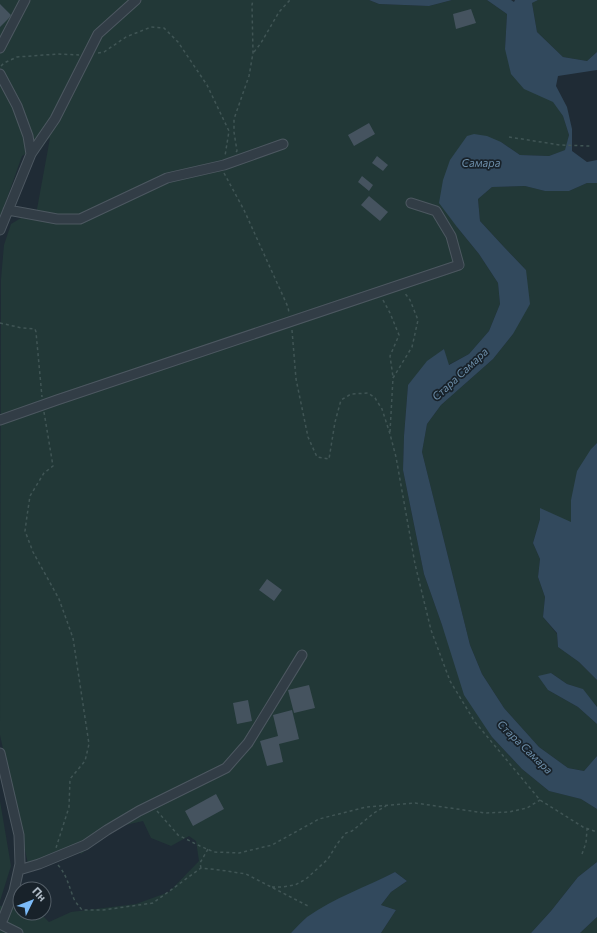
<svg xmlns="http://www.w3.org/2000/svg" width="597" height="933" viewBox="0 0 597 933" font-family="Commissioner,sans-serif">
	<rect width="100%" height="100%" fill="#1f2b35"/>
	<!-- green -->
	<path fill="#223837" d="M 0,0 L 369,0 L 379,4 L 429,6 L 452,0 L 487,0 L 507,14 L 505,49 L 540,95 L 553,101 L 563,116 L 569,135 L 566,150 L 549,156 L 520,155 L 501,142 L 457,227 L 479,254 L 498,283 L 500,304 L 489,331 L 469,354 L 448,365 L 444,349 L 408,385 L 404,436 L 403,470 L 424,574 L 442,625 L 492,737 L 522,769 L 549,791 L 581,799 L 597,809 L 597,862 L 578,877 L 551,911 L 531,933 L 381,933 L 396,910 L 381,905 L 391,892 L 407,881 L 395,872 L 306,918 L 291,933 L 0,933 L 0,906 L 20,906 L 20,913 L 40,913 L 49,922 L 71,912 L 136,904 L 169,892 L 199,861 L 196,841 L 189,836 L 171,846 L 151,838 L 143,821 L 117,827 L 81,854 L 77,846 L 28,864 L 0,735 L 1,279 L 4,245 L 11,224 L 21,218 L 35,220 L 50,138 L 22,156 L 0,218 Z
		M 538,0 L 597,0 L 597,52 L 587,61 L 563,57 L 537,32 L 532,3 Z
		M 587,183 L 597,183 L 597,443 L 591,449 L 571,500 L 571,522 L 540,519 L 533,543 L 540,559 L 538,577 L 545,597 L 543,617 L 557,634 L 558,647 L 579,662 L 597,680 L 597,707 L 582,689 L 567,684 L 551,673 L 548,690 L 578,707 L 597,724 L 597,756 L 584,771 L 568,768 L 539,747 L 504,708 L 482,674 L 470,645 L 422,452 L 427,424 L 441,405 L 493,359 L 513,334 L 526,270 L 504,247 L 480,221 L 478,199 L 492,187 L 525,186 L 545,191 L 569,191 Z
		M 0,801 L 11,866 L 0,901 Z
		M 597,917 L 597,933 L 580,933 Z"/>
	<!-- water -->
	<path fill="#32495d" d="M 369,0 L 452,0 L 429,6 L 379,4 Z
		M 487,0 L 511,0 L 514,2 L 515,0 L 538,0 L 532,3 L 537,32 L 563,57 L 587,61 L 597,52 L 597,70 L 558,76 L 556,86 L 567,107 L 572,129 L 572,151 L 587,162 L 597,160 L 597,183 L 587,183 L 569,191 L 545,191 L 525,186 L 492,187 L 478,199 L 480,221 L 504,247 L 526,270 L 530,304 L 513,334 L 493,359 L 441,405 L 427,424 L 422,452 L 470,645 L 482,674 L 504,708 L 539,747 L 568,768 L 584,771 L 597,756 L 597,809 L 581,799 L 549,791 L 522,769 L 492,737 L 464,695 L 442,625 L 424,574 L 403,470 L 404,436 L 408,385 L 427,361 L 444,349 L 449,365 L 469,354 L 489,331 L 500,304 L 498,283 L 479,254 L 457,227 L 439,203 L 443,180 L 450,160 L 467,136 L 474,134 L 487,136 L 501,142 L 520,155 L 549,156 L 565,150 L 569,135 L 563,116 L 553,102 L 524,89 L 511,74 L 505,49 L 507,14 Z
		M 597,443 L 597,680 L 579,662 L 558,647 L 557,633 L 543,617 L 545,597 L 538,577 L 540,559 L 533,543 L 540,519 L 540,508 L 571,522 L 571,500 L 577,471 L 591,449 Z
		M 551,673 L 567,684 L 583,689 L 597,707 L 597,724 L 578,707 L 548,690 L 538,676 Z
		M 597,862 L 597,917 L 580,933 L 531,933 L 551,911 L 578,877 Z
		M 395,872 L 407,881 L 391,892 L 381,905 L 396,910 L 381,933 L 291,933 C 296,928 301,922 307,917 C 334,898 366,887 395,872 Z"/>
	<!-- building -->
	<path fill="#45535f" d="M 0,4 L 11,15 L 9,18 L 0,27 Z
		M 471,9 L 476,23 L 456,29 L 453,14 Z
		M 369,123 L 375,134 L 354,146 L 348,135 Z
		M 377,156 L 388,165 L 383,171 L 372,163 Z
		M 362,176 L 373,185 L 369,191 L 358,182 Z
		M 369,196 L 388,212 L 380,221 L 361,205 Z
		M 267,579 L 282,590 L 274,601 L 259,590 Z
		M 309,685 L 315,708 L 294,713 L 288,690 Z
		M 248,700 L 252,721 L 237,724 L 233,703 Z
		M 292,710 L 299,739 L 279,744 L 283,762 L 267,766 L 260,741 L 278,736 L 273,715 Z
		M 216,794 L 224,809 L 193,826 L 185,811 Z"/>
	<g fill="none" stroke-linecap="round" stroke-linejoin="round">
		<defs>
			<path id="minor" d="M 0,48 L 25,0
				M 0,74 L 17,106 L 28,136 L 31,154
				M 8,210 L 57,219 L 80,219 L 167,178 L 224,165 L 283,144
				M 0,230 L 31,154 L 55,119 L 98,34 L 136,0
				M 0,420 L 57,400 L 459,265 L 451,236 L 436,211 L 411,203
				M 0,753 L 19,835 L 20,864 L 14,891 L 3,919 L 0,924
				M 19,870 L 39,864 L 85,845 L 107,830 L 139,811 L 226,768 L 248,743 L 302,655
				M 0,924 L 18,933"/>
		</defs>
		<!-- minor casing -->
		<use href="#minor" stroke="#4d5861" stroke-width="11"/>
		<!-- path -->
		<path stroke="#405555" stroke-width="1.5" stroke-dasharray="3 3" stroke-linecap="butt" d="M 254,52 L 261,43 L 279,12 L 290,0
			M 98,53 L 104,52 L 126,37 L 151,27 L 164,28 L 178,42 L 207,85 L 229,131 L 225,156
			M 1,66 L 4,63 L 17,57 L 58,54 L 79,55
			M 509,137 L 560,145 L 590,146
			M 236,152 L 237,151 L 234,132 L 234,119 L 249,76 L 253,53 L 252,5 L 253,0
			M 224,173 L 244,210 L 288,307 L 289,313
			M 383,300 L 390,313 L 399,335 L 390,356 L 393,377
			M 0,323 L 22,328 L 35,329 L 36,332 L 42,397
			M 292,330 L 296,379 L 308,437 L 317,457 L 329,459 L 335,422 L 341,400 L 351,394 L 368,393 L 375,398 L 382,409 L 390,434 L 396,457 L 415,564 L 431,630 L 450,681 L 475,722 L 540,800 L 583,827 L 597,832
			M 44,412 L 53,466 L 44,473 L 30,496 L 27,516 L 25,531 L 33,552 L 59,599 L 73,638 L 89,744 L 85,761 L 70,779 L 69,807 L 56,848
			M 390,432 L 393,378 L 412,347 L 418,320 L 410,300 L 404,292
			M 157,811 L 178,835 L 200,846 L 214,852 L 239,853 L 272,845 L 319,819 L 366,807 L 415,803 L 485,813 L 509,812 L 527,808 L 540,800
			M 582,854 L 586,843 L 587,829
			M 58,865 C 67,875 69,887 74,899 C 76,903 79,906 82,910 L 103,910 L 153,903 L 201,868 L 220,870 L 246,874 L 308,906
			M 201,868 L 200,863 L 208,849
			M 272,887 L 282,887 L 295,885 L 306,879 L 328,859 L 337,844 L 346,833 L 352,831 L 374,813 L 386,806"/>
		<!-- minor -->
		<use href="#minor" stroke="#323d46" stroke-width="9"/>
	</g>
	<g text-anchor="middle" stroke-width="3.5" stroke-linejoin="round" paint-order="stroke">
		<!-- water labels -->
		<g font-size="11" font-style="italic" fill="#6c8da8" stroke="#18222a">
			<text x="481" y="167">Самара</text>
			<text transform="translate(460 374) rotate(-43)" y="4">Стара Самара</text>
			<text transform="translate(525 747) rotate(44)" y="4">Стара Самара</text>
		</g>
	</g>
	<!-- north arrow -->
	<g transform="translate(32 901) rotate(47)"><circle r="19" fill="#18222a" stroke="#535e67"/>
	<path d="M0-3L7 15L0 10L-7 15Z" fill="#7cbbf8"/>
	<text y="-6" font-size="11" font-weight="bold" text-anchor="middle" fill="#acb8c3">Пн</text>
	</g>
</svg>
